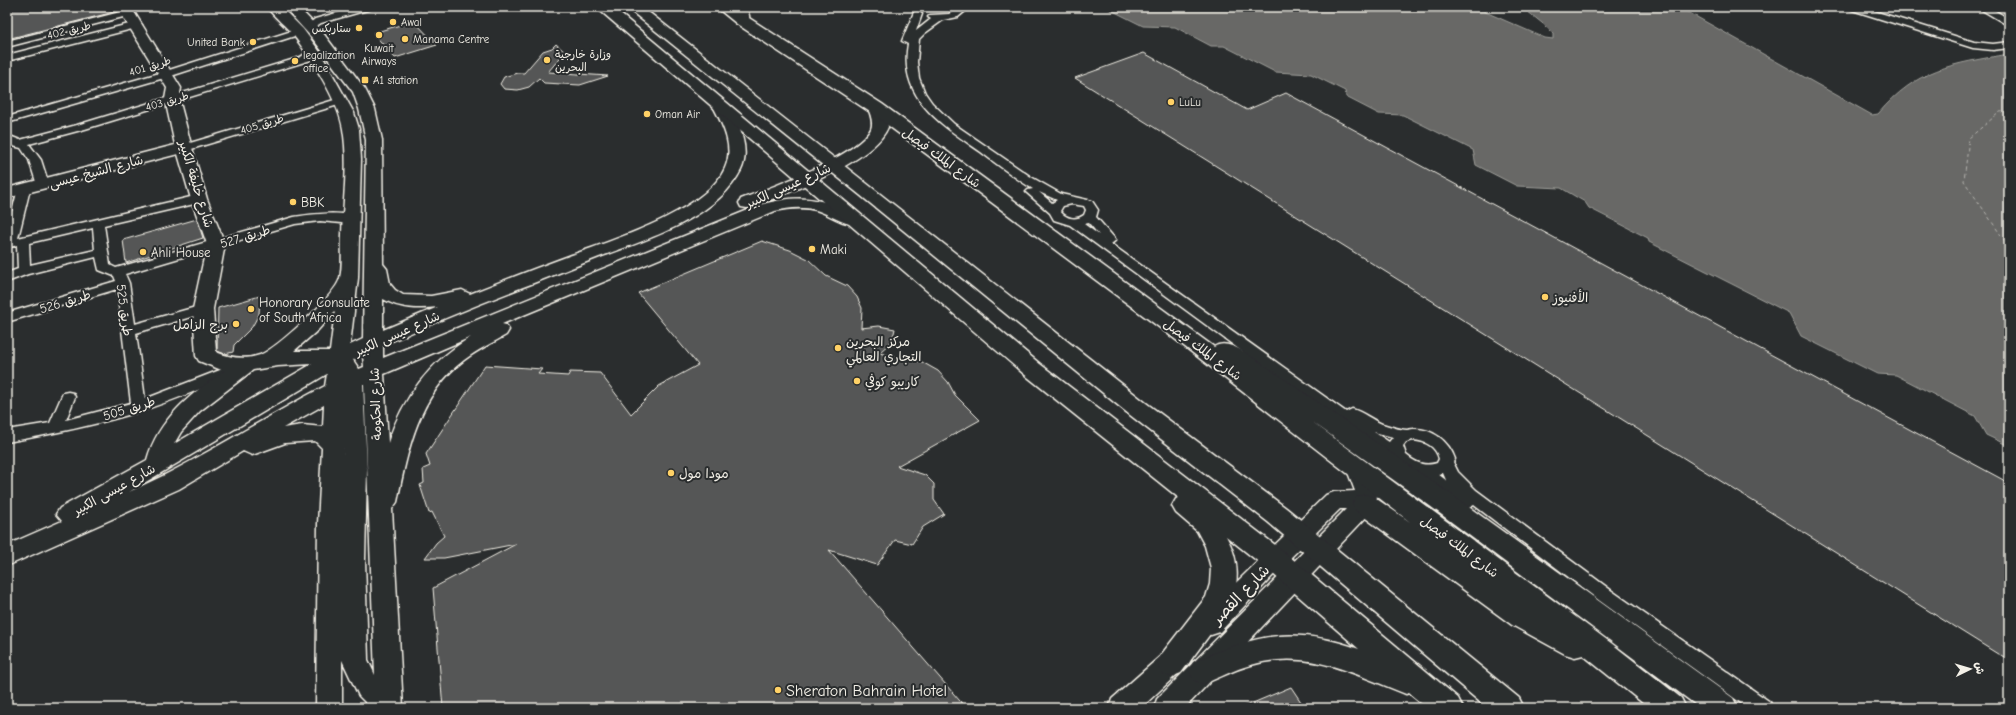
<svg xmlns="http://www.w3.org/2000/svg" width="2016" height="715" viewBox="0 0 2016 715" font-family="'Comic Neue','Playpen Sans Arabic',sans-serif">
	<rect width="100%" height="100%" fill="#2a2d2e"/>
	<filter id="ink" filterUnits="userSpaceOnUse"><feTurbulence type="fractalNoise" baseFrequency=".025" numOctaves="2"/><feDisplacementMap in="SourceGraphic" scale="8" xChannelSelector="R" yChannelSelector="G"/><feConvolveMatrix kernelMatrix="1 2 1 2 8 2 1 2 1" color-interpolation-filters="sRGB"/></filter>
	<g filter="url(#ink)">
		<!-- water -->
		<path fill="#676866" stroke="#9f9f9a" d="M 1105,7 L 1474,7 L 1545,38 L 1553,39 L 1553,34 L 1542,23 L 1522,7 L 1679,7 L 1872,115 L 1878,114 C 1917,68 1952,64 2009,54 L 2009,446 L 1986,435 L 1975,416 L 1896,375 L 1877,374 L 1801,336 L 1789,313 L 1649,242 L 1648,238 L 1589,208 L 1585,202 L 1561,188 L 1517,186 L 1476,165 L 1473,150 L 1403,115 L 1379,114 L 1346,97 L 1345,91 L 1311,74 L 1275,72 L 1224,46 L 1211,46 L 1175,27 L 1143,26 Z"/>
		<g fill="none" stroke-linecap="round" stroke-linejoin="round">
			<!-- ferry -->
			<path stroke="#b5b3ae" stroke-width="1" stroke-dasharray="3.5 3" stroke-linecap="butt" d="M 2009,111 L 2000,112 L 1969,138 L 1964,181 L 2009,247"/>
		</g>
		<!-- building -->
		<path fill="#555756" stroke="#f4f1e8" d="M 17,7 L 116,7 L 118,11 L 7,39 L 7,9 Z
			M 414,21 L 437,45 L 395,58 L 373,33 Z
			M 556,44 L 565,52 L 548,72 L 608,76 L 580,85 L 544,83 L 539,78 L 529,87 L 518,90 L 504,89 L 500,84 L 504,77 L 517,73 L 524,73 L 543,51 L 552,48 Z
			M 1144,53 L 1247,110 L 1286,93 L 2009,483 L 2009,661 L 1075,78 Z
			M 197,219 L 203,238 L 126,263 L 123,240 Z
			M 762,241 L 790,250 L 808,259 L 826,276 L 847,286 L 857,297 L 862,308 L 861,328 L 879,326 L 895,329 L 892,341 L 879,353 L 922,362 L 938,371 L 948,382 L 955,395 L 980,420 L 897,466 L 925,475 L 934,484 L 934,500 L 944,514 L 923,527 L 912,544 L 895,540 L 877,565 L 829,550 L 966,708 L 443,708 L 433,588 L 516,544 L 444,558 L 425,558 L 436,543 L 444,536 L 432,512 L 429,513 L 420,485 L 424,483 L 423,469 L 430,466 L 426,454 L 485,365 L 542,369 L 538,374 L 568,376 L 570,372 L 600,373 L 631,414 L 659,386 L 698,365 L 638,293 Z
			M 260,296 L 259,314 L 252,327 L 234,345 L 233,352 L 225,354 L 217,351 L 218,308 Z
			M 1291,687 L 1305,708 L 1241,708 Z"/>
		<g fill="none" stroke-linecap="round" stroke-linejoin="round">
			<defs>
				<path id="street" d="M 358,7 L 373,7 L 371,9 L 321,23 L 310,30 L 305,27 L 315,19 Z
					M 960,7 L 970,7 L 958,17 L 943,20 L 925,33 L 919,39 L 917,62 L 919,78 L 925,93 L 932,103 L 954,124 L 1031,177 L 1061,194 L 1092,201 L 1098,210 L 1096,217 L 1116,240 L 1111,244 L 1346,412 L 1352,409 C 1363,412 1372,420 1382,424 C 1389,426 1400,430 1407,430 C 1409,430 1411,429 1413,429 C 1432,428 1449,441 1455,459 L 1453,462 L 1458,472 L 1476,490 L 1612,591 L 1770,702 L 1772,708 L 1748,708 L 1600,601 L 1474,505 L 1467,509 L 1461,507 L 1417,475 L 1403,470 L 1395,464 L 1391,458 L 1371,446 L 1070,225 L 1054,220 L 1050,213 L 1026,192 L 1028,190 L 1033,189 C 1015,178 998,165 981,152 C 942,125 898,99 908,44 L 902,41 L 914,12 L 917,11 L 922,14 L 916,31 L 931,19 L 928,17 L 930,15 L 949,14 ZM 1039,192 L 1057,200 L 1052,203 ZM 1072,204 L 1084,206 L 1086,210 L 1084,215 C 1076,221 1066,219 1060,211 L 1063,206 ZM 1089,223 L 1099,235 L 1084,224 ZM 1374,432 L 1393,437 L 1389,442 ZM 1413,440 C 1425,441 1436,446 1439,459 L 1437,463 C 1424,467 1416,463 1406,455 L 1403,446 L 1406,442 ZM 1443,473 L 1446,480 L 1447,481 L 1438,474 Z
					M 1847,7 L 1861,7 L 1974,42 L 1993,44 L 2009,42 L 2009,48 L 1993,50 L 1973,48 L 1849,9 Z
					M 1977,7 L 1989,7 L 2009,19 L 2009,26 Z
					M 128,10 L 133,13 L 131,15 L 7,47 L 7,41 Z
					M 137,22 L 142,25 L 140,27 L 7,61 L 7,55 Z
					M 298,29 L 301,30 L 301,34 L 171,76 L 7,123 L 7,117 L 163,72 Z
					M 313,49 L 318,52 L 311,60 L 85,129 L 29,144 L 41,160 L 49,185 L 47,187 L 43,188 L 37,185 L 29,160 L 21,148 L 13,146 L 7,142 L 7,135 L 20,140 L 77,125 L 298,58 C 305,56 307,50 313,49 Z
					M 341,98 L 346,101 L 345,103 L 188,150 L 184,151 L 178,148 L 180,146 Z
					M 24,185 L 30,189 L 18,238 L 199,195 L 203,196 L 205,199 L 203,202 L 104,225 L 110,265 L 116,268 L 294,217 C 306,215 350,209 358,220 L 352,224 L 320,221 L 295,224 L 125,274 L 129,283 L 135,324 L 203,305 L 208,306 L 210,309 L 208,312 L 136,333 L 145,399 L 233,365 L 238,367 L 240,370 L 238,373 C 206,387 174,400 141,411 C 97,425 52,434 7,442 L 7,430 L 50,423 L 63,393 L 68,392 L 73,393 L 75,397 L 66,420 L 131,403 L 117,289 L 7,322 L 7,313 L 116,281 L 114,276 L 99,270 L 96,257 L 28,274 L 7,282 L 7,273 L 18,269 L 17,245 L 7,248 L 7,231 L 18,189 ZM 93,228 L 95,250 L 30,265 L 29,243 Z"/>
				<path id="secondary" d="M 117,7 L 131,7 L 181,88 L 179,99 L 192,148 L 207,199 L 225,244 L 213,309 L 216,352 C 230,358 245,360 260,355 C 277,348 336,295 340,278 C 343,265 341,249 342,235 C 343,201 349,164 343,129 C 339,102 311,58 294,36 C 286,26 275,18 267,7 L 281,7 L 303,29 L 320,52 L 354,113 L 359,129 L 361,159 L 358,278 L 350,345 L 363,339 L 366,140 L 359,109 L 353,92 L 313,39 L 284,7 L 298,7 L 323,33 L 365,89 L 375,109 L 382,140 L 383,264 L 387,269 L 390,284 L 395,290 L 403,295 L 431,296 L 462,290 L 470,294 C 503,281 536,268 569,256 C 610,241 707,211 725,168 C 734,148 724,127 714,108 L 717,105 L 727,105 C 739,122 751,150 741,170 C 717,218 646,240 599,257 C 576,266 554,275 531,284 C 481,303 432,323 383,345 L 383,358 L 763,204 C 794,196 814,196 844,209 C 851,212 859,214 863,220 L 860,224 C 845,227 830,214 816,210 C 802,206 788,208 775,211 L 502,324 L 506,325 L 509,330 L 506,335 C 492,343 477,350 464,360 C 418,395 408,449 397,502 L 392,509 L 403,708 L 371,708 L 359,696 L 342,660 L 342,708 L 316,708 L 318,524 L 322,448 L 315,441 L 285,443 L 252,455 L 243,451 L 179,489 L 7,566 L 7,545 L 62,521 L 56,514 L 60,508 L 147,460 C 158,419 191,394 224,371 L 199,361 L 196,356 L 193,309 L 207,244 L 191,199 L 178,154 L 7,198 L 7,188 L 175,145 L 165,99 L 167,88 ZM 383,299 C 400,309 419,309 438,307 L 383,330 ZM 335,311 L 330,351 L 294,351 L 318,330 ZM 471,337 C 430,361 402,399 388,443 L 384,374 ZM 363,355 L 364,367 L 359,369 L 353,360 ZM 312,364 L 174,444 L 181,432 L 200,411 L 253,370 L 278,366 ZM 327,374 L 325,386 C 259,420 197,462 129,492 ZM 363,384 L 364,384 L 375,675 L 368,660 L 365,560 L 367,469 ZM 324,405 L 323,427 L 302,425 L 283,428 ZM 344,447 L 342,543 L 344,448 Z
					M 876,103 L 881,105 L 887,119 L 888,127 C 873,163 788,192 753,207 L 747,208 L 741,207 L 739,203 L 741,199 C 770,188 858,156 871,129 C 874,122 870,114 868,108 L 871,105 Z
					M 1357,459 L 1365,461 C 1374,477 1382,493 1373,510 L 1185,708 L 1154,708 L 1157,699 L 1346,509 L 1340,509 L 1282,566 L 1220,632 L 1211,635 L 1202,632 L 1198,624 L 1202,616 L 1326,495 L 1334,492 L 1355,491 L 1346,467 L 1349,461 Z
					M 1180,644 L 1189,647 L 1193,655 L 1189,663 L 1141,708 L 1109,708 L 1112,699 L 1171,647 Z"/>
				<path id="primary" d="M 731,7 L 745,7 C 749,13 751,18 747,24 L 737,24 Z"/>
				<path id="highway" d="M 596,7 L 612,7 L 1040,364 L 1283,551 L 1458,698 L 1463,708 L 1427,708 L 1409,693 L 1406,694 C 1354,674 1309,648 1251,665 C 1235,669 1219,678 1203,684 L 1193,680 L 1189,671 L 1193,662 C 1255,635 1293,625 1359,649 L 1265,567 L 1226,536 C 1240,560 1240,586 1228,610 L 1181,673 L 1171,677 L 1161,673 L 1157,664 L 1161,655 L 1206,597 L 1210,584 L 1211,568 L 1205,546 L 1197,531 L 1176,513 L 1172,506 L 1176,499 L 1179,498 L 1024,374 Z
					M 626,7 L 642,7 L 1146,403 L 1286,508 L 1519,698 L 1524,708 L 1487,708 L 1268,522 L 1130,415 L 860,195 Z
					M 716,7 L 732,7 L 882,104 L 1214,347 C 1227,338 1245,353 1257,360 L 1448,492 L 1733,698 L 1738,708 L 1700,708 L 1430,506 L 1311,421 L 1611,643 L 1681,698 L 1686,708 L 1649,708 L 1583,655 L 1575,657 L 1565,654 L 1512,625 L 1356,511 L 1352,504 L 1356,497 L 1365,494 L 1374,497 L 1410,522 L 1171,336 L 870,112 L 737,24 Z"/>
			</defs>
			<!-- street casing -->
			<use href="#street" stroke="#f4f1e8" stroke-width="3"/>
			<!-- secondary casing -->
			<use href="#secondary" stroke="#f4f1e8" stroke-width="3"/>
			<!-- primary casing -->
			<use href="#primary" stroke="#f4f1e8" stroke-width="3"/>
			<!-- highway casing -->
			<use href="#highway" stroke="#f4f1e8" stroke-width="3"/>
			<!-- street -->
			<use href="#street" fill="#2a2d2e" fill-rule="evenodd"/>
			<!-- secondary -->
			<use href="#secondary" fill="#2a2d2e" fill-rule="evenodd"/>
			<!-- primary -->
			<use href="#primary" fill="#2a2d2e" fill-rule="evenodd"/>
			<!-- highway -->
			<use href="#highway" fill="#2a2d2e" fill-rule="evenodd"/>
		</g>
	</g>
	<!-- markers -->
	<g fill="#ffd166" stroke="#2a2d2e" stroke-width="1.5">
		<circle cx="393" cy="22" r="4"/>
		<circle cx="359" cy="28" r="4"/>
		<circle cx="379" cy="35" r="4"/>
		<circle cx="405" cy="39" r="4"/>
		<circle cx="253" cy="42" r="4"/>
		<circle cx="547" cy="60" r="4"/>
		<circle cx="295" cy="61" r="4"/>
		<rect x="361" y="76" width="8" height="8" rx="2"/>
		<circle cx="1171" cy="102" r="4"/>
		<circle cx="647" cy="114" r="4"/>
		<circle cx="293" cy="202" r="4"/>
		<circle cx="812" cy="249" r="4"/>
		<circle cx="143" cy="252" r="4"/>
		<circle cx="1545" cy="297" r="4"/>
		<circle cx="251" cy="309" r="4"/>
		<circle cx="236" cy="324" r="4"/>
		<circle cx="838" cy="348" r="4"/>
		<circle cx="857" cy="381" r="4"/>
		<circle cx="671" cy="473" r="4"/>
		<circle cx="778" cy="690" r="4"/>
	</g>
	<g text-anchor="middle" stroke-width="4" stroke-linejoin="round" paint-order="stroke">
		<!-- far-poi labels -->
		<g font-size="11" fill="#f4f1e8" stroke="#2a2d2e" text-anchor="start">
			<text x="401" y="26">Awal</text>
			<text x="351" y="32" text-anchor="end">ستاربكس</text>
			<text x="413" y="43">Manama Centre</text>
			<text x="245" y="46" text-anchor="end">United Bank</text>
			<text x="379" y="52" text-anchor="middle">Kuwait<tspan x="379" dy="13">Airways</tspan></text>
			<text x="555" y="58">وزارة خارجية<tspan x="555" dy="13">البحرين</tspan></text>
			<text x="303" y="59">legalization<tspan x="303" dy="13">office</tspan></text>
			<text x="373" y="84">A1 station</text>
			<text x="1179" y="106">LuLu</text>
			<text x="655" y="118">Oman Air</text>
		</g>
		<!-- far-street labels -->
		<g font-size="11" fill="#f4f1e8" stroke="#2a2d2e">
			<text transform="translate(69 30) rotate(-14)" y="4">طريق 402</text>
			<text transform="translate(150 66) rotate(-17)" y="4">طريق 401</text>
			<text transform="translate(167 101) rotate(-16)" y="4">طريق 403</text>
			<text transform="translate(262 124) rotate(-17)" y="4">طريق 405</text>
		</g>
		<!-- street labels -->
		<g font-size="13" fill="#f4f1e8" stroke="#2a2d2e">
			<text transform="translate(942 157) rotate(36)" y="5">شارع الملك فيصل</text>
			<text transform="translate(96 171) rotate(-15)" y="5">شارع الشيخ عيسى</text>
			<text transform="translate(197 184) rotate(73)" y="5">شارع خليفة الكبير</text>
			<text transform="translate(788 185) rotate(-24)" y="5">شارع عيسى الكبير</text>
			<text transform="translate(245 236) rotate(-17)" y="5">طريق 527</text>
			<text transform="translate(65 301) rotate(-17)" y="5">طريق 526</text>
			<text transform="translate(125 310) rotate(82)" y="5">طريق 525</text>
			<text transform="translate(397 333) rotate(-24)" y="5">شارع عيسى الكبير</text>
			<text transform="translate(1203 349) rotate(37)" y="5">شارع الملك فيصل</text>
			<text transform="translate(375 404) rotate(-92)" y="5">شارع الحكومة</text>
			<text transform="translate(129 408) rotate(-17)" y="5">طريق 505</text>
			<text transform="translate(114 489) rotate(-29)" y="5">شارع عيسى الكبير</text>
			<text transform="translate(1460 546) rotate(37)" y="5">شارع الملك فيصل</text>
		</g>
		<!-- poi labels -->
		<g font-size="13" fill="#f4f1e8" stroke="#2a2d2e" text-anchor="start">
			<text x="301" y="207">BBK</text>
			<text x="820" y="254">Maki</text>
			<text x="151" y="257">Ahli House</text>
			<text x="1553" y="302">الأفنيوز</text>
			<text x="259" y="307">Honorary Consulate<tspan x="259" dy="15">of South Africa</tspan></text>
			<text x="228" y="329" text-anchor="end">برج الزامل</text>
			<text x="846" y="346">مركز البحرين<tspan x="846" dy="15">التجاري العالمي</tspan></text>
			<text x="865" y="386">كاريبو كوفي</text>
			<text x="679" y="478">مودا مول</text>
		</g>
		<!-- near-street labels -->
		<g font-size="16" fill="#f4f1e8" stroke="#2a2d2e">
			<text transform="translate(1240 594) rotate(-46)" y="6">شارع القصر</text>
		</g>
		<!-- near-poi labels -->
		<g font-size="16" fill="#f4f1e8" stroke="#2a2d2e" text-anchor="start">
			<text x="786" y="696">Sheraton Bahrain Hotel</text>
		</g>
	</g>
	<!-- margin -->
	<rect width="2016" height="715" fill="none" stroke="#2a2d2e" stroke-width="24"/>
	<rect x="12" y="12" width="1992" height="691" fill="none" stroke="#f4f1e8" stroke-width="1.5" filter="url(#ink)"/>
	<!-- north arrow -->
	<g transform="translate(1970 669) rotate(85)" stroke="#2a2d2e" stroke-width="3" paint-order="stroke">
	<path d="M0-3L7 15L0 10L-7 15Z" fill="#f4f1e8"/>
	<text y="-6" font-size="11" font-weight="bold" text-anchor="middle" fill="#f4f1e8">ش</text>
	</g>
</svg>
